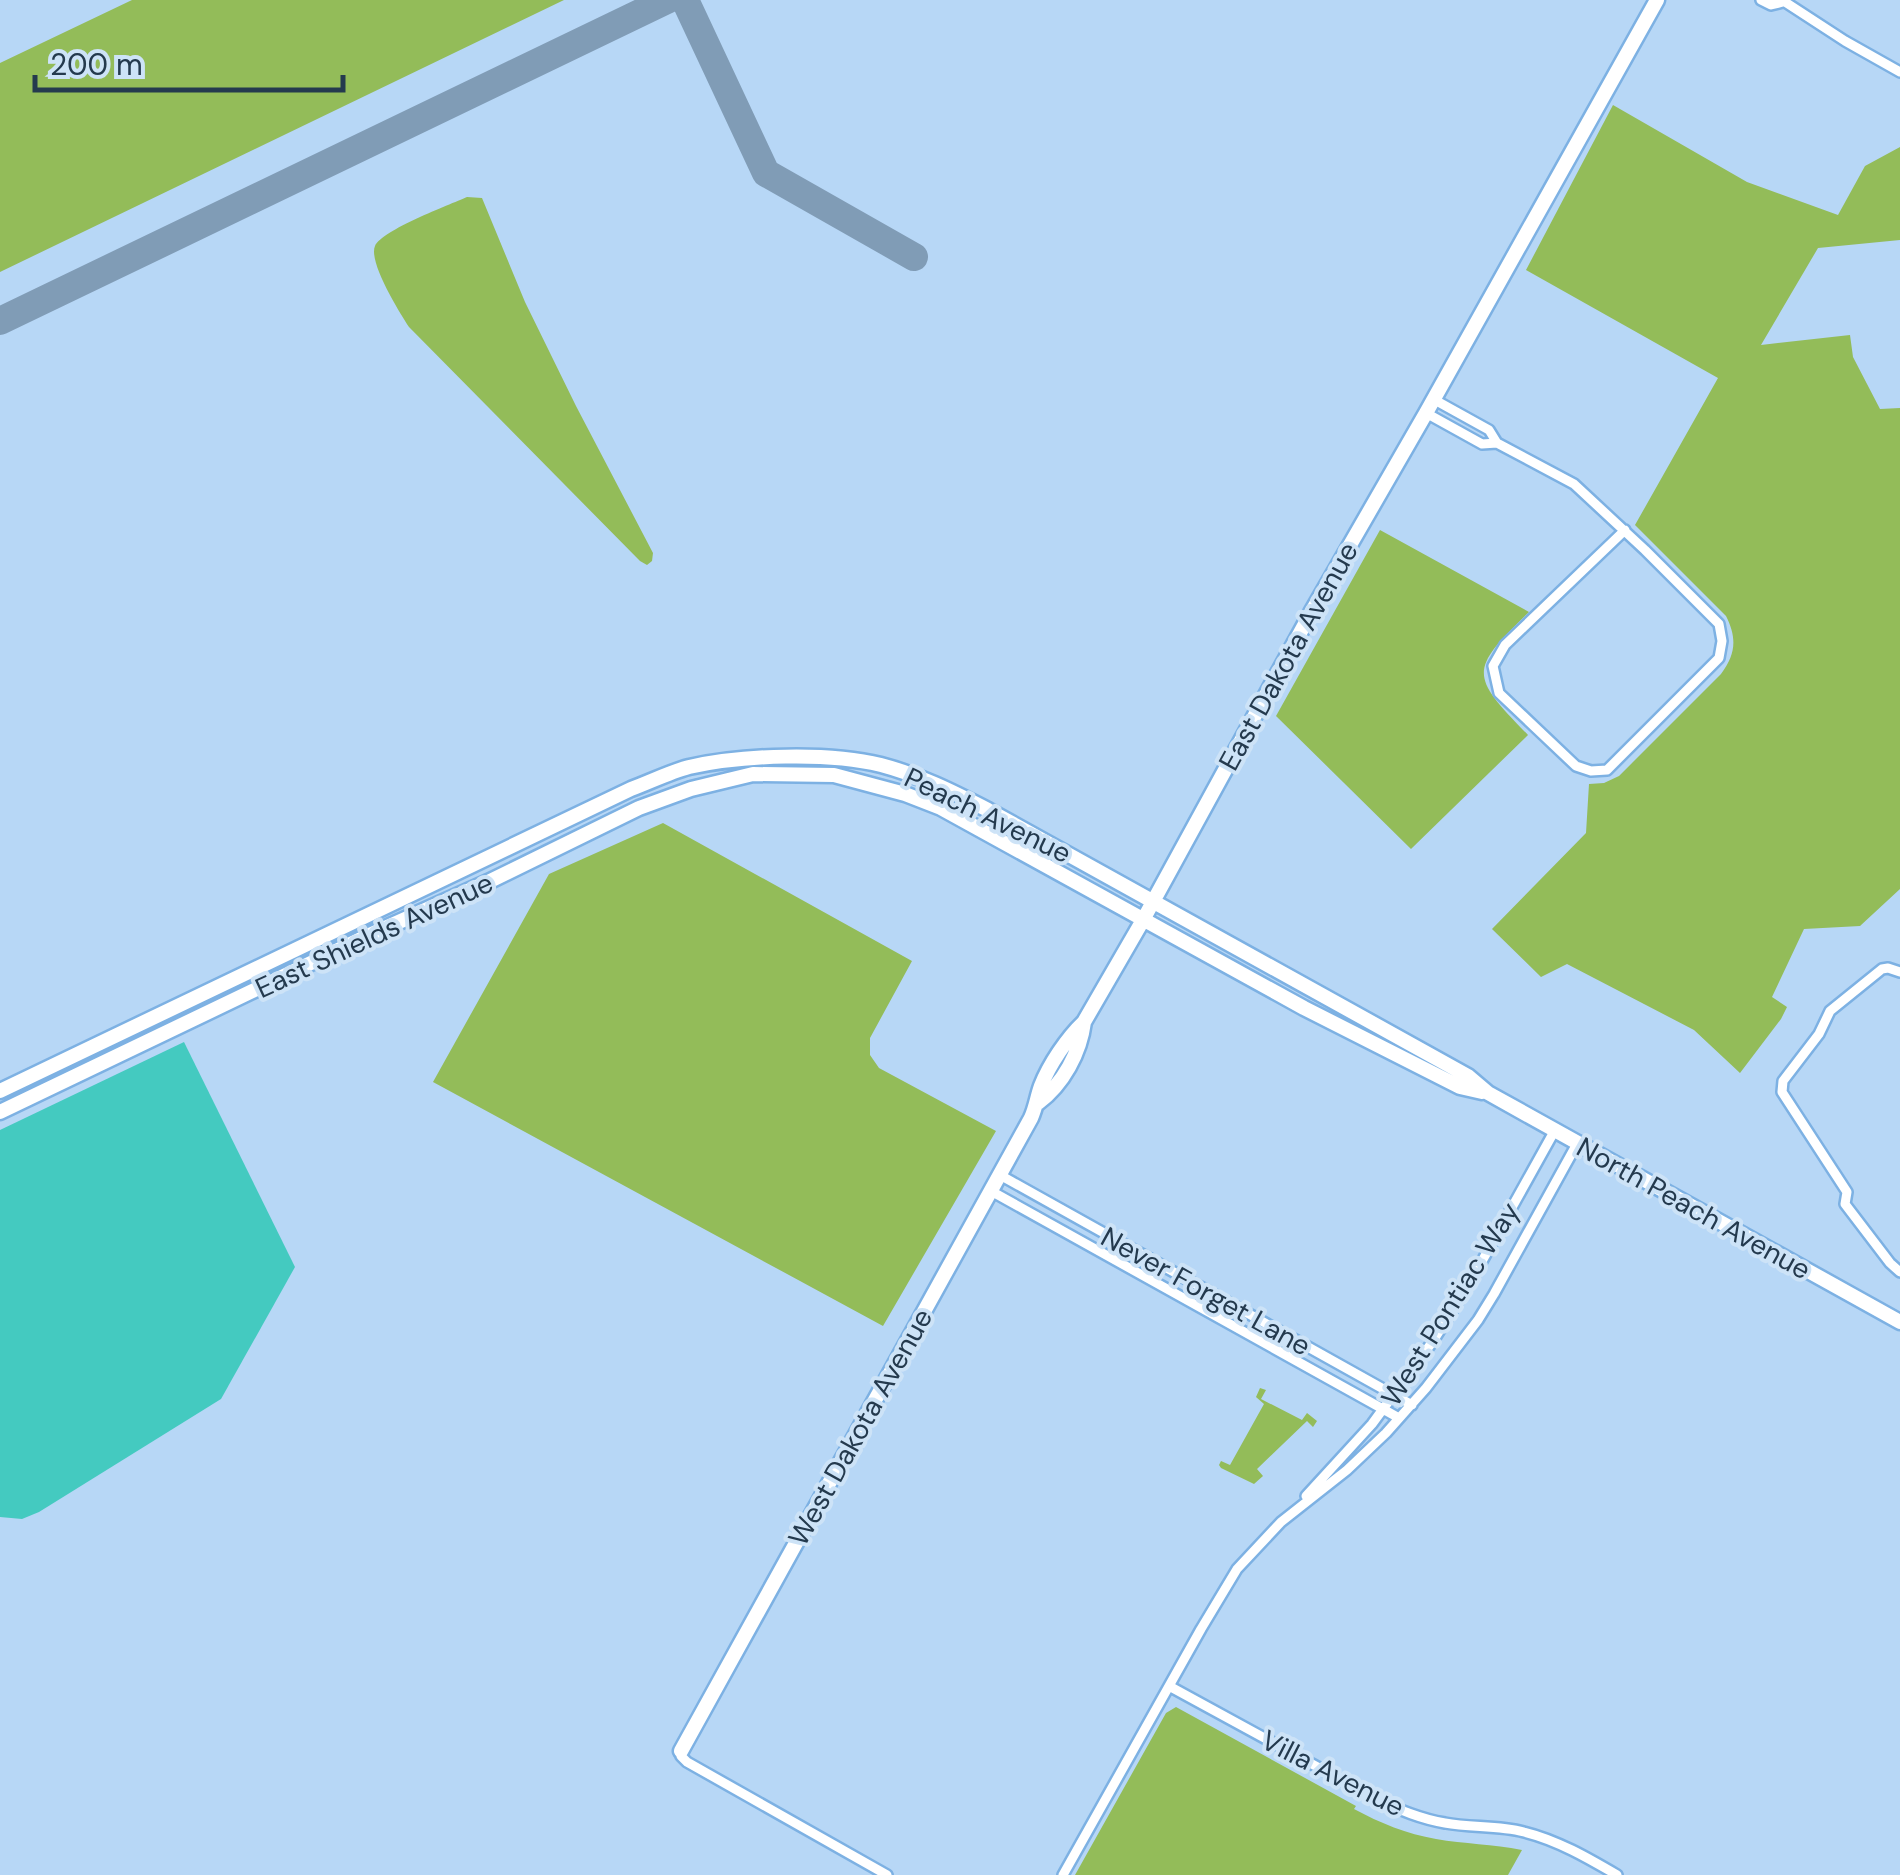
<svg xmlns="http://www.w3.org/2000/svg" width="1900" height="1875" viewBox="0 0 1900 1875" font-family="'DM Sans',sans-serif">
	<rect width="100%" height="100%" fill="#b7d7f6"/>
	<!-- green -->
	<path fill="#93bc59" d="M 132,0 L 564,0 L 0,272 L 0,63 Z
		M 1613,105 L 1747,182 L 1838,215 L 1865,166 L 1900,147 L 1900,240 L 1818,248 L 1761,345 L 1850,335 L 1853,357 L 1880,409 L 1900,408 L 1900,889 L 1860,926 L 1804,929 L 1772,997 L 1787,1007 L 1781,1019 L 1740,1073 L 1694,1030 L 1567,964 L 1541,977 L 1492,929 L 1586,833 L 1589,784 L 1604,783 L 1619,776 L 1721,674 C 1736,654 1737,638 1726,616 L 1635,525 L 1718,378 L 1526,270 Z
		M 467,197 L 482,198 L 525,302 L 576,406 L 653,553 L 652,561 L 647,565 L 640,561 L 409,327 C 400,313 368,262 375,246 C 382,230 449,205 467,197 Z
		M 1380,530 L 1529,612 C 1468,671 1470,675 1528,735 L 1411,849 L 1276,716 Z
		M 663,823 L 912,961 L 870,1038 L 870,1055 L 879,1068 L 996,1131 L 883,1326 L 433,1082 L 549,874 Z
		M 1260,1388 L 1266,1390 L 1261,1399 L 1302,1420 L 1307,1413 L 1317,1421 L 1313,1427 L 1307,1421 L 1257,1469 L 1263,1476 L 1254,1484 L 1221,1468 L 1219,1465 L 1221,1461 L 1230,1465 L 1264,1404 L 1256,1397 Z
		M 1176,1707 L 1356,1806 L 1354,1809 C 1380,1823 1407,1834 1436,1839 C 1464,1844 1493,1844 1522,1850 L 1508,1875 L 1075,1875 L 1166,1713 Z"/>
	<!-- water -->
	<path fill="#44cac0" d="M 184,1042 L 295,1267 L 221,1399 L 39,1512 L 22,1519 L 0,1517 L 0,1130 Z"/>
	<g fill="none" stroke-linecap="round" stroke-linejoin="round">
		<!-- taxiway -->
		<path stroke="#809cb6" stroke-width="28" d="M 685,0 L 766,173 L 914,257
			M 0,321 L 667,0"/>
		<defs>
			<path id="street" d="M 1761,0 L 1771,5 L 1783,2
				M 1782,0 L 1845,41 L 1900,72
				M 1433,399 L 1489,430 L 1497,443 L 1574,484 L 1645,550 L 1719,624 L 1722,641 L 1719,658 L 1607,770 L 1591,771 L 1576,766 L 1499,693 L 1493,666 L 1505,645 L 1625,530
				M 1426,413 L 1482,444 L 1497,443
				M 1900,972 L 1888,968 L 1882,969 L 1830,1011 L 1819,1034 L 1783,1081 L 1782,1092 L 1847,1192 L 1845,1204 L 1890,1263 L 1900,1272
				M 1000,1175 L 1412,1405
				M 991,1191 L 1399,1418
				M 1306,1496 L 1372,1424 L 1433,1341 L 1471,1281 L 1555,1130
				M 1169,1686 L 1378,1800 C 1400,1810 1421,1819 1445,1823 C 1471,1828 1498,1825 1524,1832 C 1557,1840 1588,1858 1617,1875
				M 681,1751 L 681,1756 L 687,1762 L 887,1875
				M 1063,1875 L 1201,1629 L 1237,1569 L 1281,1522 L 1347,1470 L 1386,1433 L 1426,1388 L 1478,1320 L 1494,1294 L 1578,1142"/>
			<path id="secondary" d="M 0,1091 L 631,789 C 650,782 670,772 689,767 C 743,755 828,752 881,765 C 919,775 953,792 988,810 L 1468,1076 L 1488,1093 L 1900,1322
				M 1038,1103 C 1063,1084 1080,1053 1084,1022
				M 0,1112 L 363,938 L 488,882 L 639,808 L 691,789 L 753,774 L 834,775 L 905,794 L 941,808 L 1304,1008 L 1460,1087 L 1482,1092
				M 681,1751 L 1031,1118 C 1036,1107 1037,1097 1041,1086 C 1049,1065 1067,1038 1084,1022 L 1143,920 L 1312,611 L 1426,413 L 1657,0"/>
		</defs>
		<!-- street casing -->
		<use href="#street" stroke="#7db1e3" stroke-width="14"/>
		<!-- secondary casing -->
		<use href="#secondary" stroke="#7db1e3" stroke-width="19"/>
		<!-- street -->
		<use href="#street" stroke="#fff" stroke-width="9"/>
		<!-- secondary -->
		<use href="#secondary" stroke="#fff" stroke-width="14"/>
	</g>
	<g text-anchor="middle" stroke-width="8" stroke-linejoin="round" paint-order="stroke">
		<!-- street labels -->
		<g font-size="28" fill="#243a4e" stroke="#cde3f7">
			<text transform="translate(1288 656) rotate(-61)" y="10">East Dakota Avenue</text>
			<text transform="translate(988 815) rotate(26)" y="10">Peach Avenue</text>
			<text transform="translate(374 935) rotate(-25)" y="10">East Shields Avenue</text>
			<text transform="translate(1694 1208) rotate(29)" y="10">North Peach Avenue</text>
			<text transform="translate(1206 1291) rotate(29)" y="10">Never Forget Lane</text>
			<text transform="translate(1450 1304) rotate(-58)" y="10">West Pontiac Way</text>
			<text transform="translate(860 1427) rotate(-61)" y="10">West Dakota Avenue</text>
			<text transform="translate(1333 1773) rotate(27)" y="10">Villa Avenue</text>
		</g>
	</g>
	<!-- scale -->
	<path d="M35 75v15h308v-15" fill="none" stroke="#243a4e" stroke-width="5"/>
	<text x="50" y="75" font-size="30" fill="#243a4e" stroke="#cde3f7" stroke-width="8" paint-order="stroke">200 m</text>
</svg>
